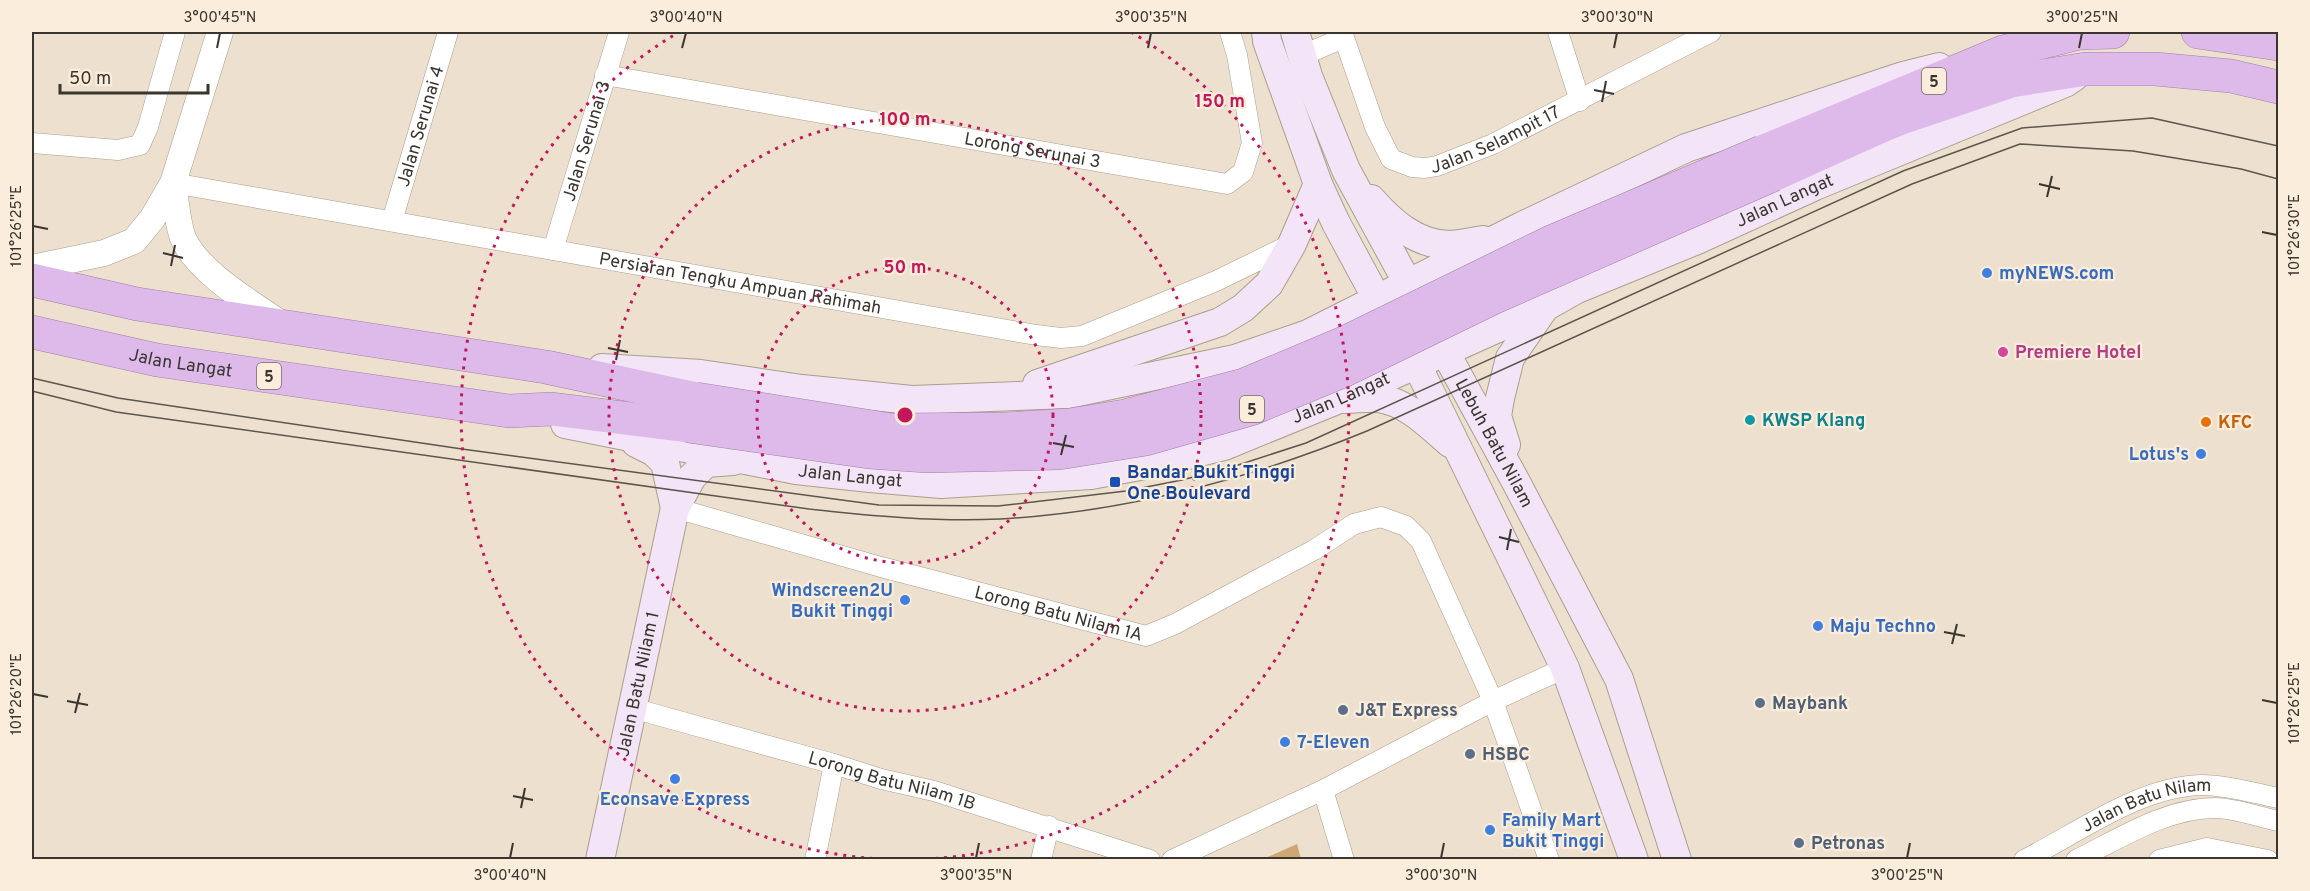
<svg xmlns="http://www.w3.org/2000/svg" width="2310" height="891" viewBox="0 0 2310 891" font-family="Overpass,sans-serif">
	<rect width="100%" height="100%" fill="#ede0ce"/>
	<!-- grass -->
	<path fill="#cda875" d="M 1297,844 L 1301,859 L 1263,859 Z"/>
	<g fill="none" stroke-linecap="round" stroke-linejoin="round">
		<defs>
			<g id="minor">
				<path id="s1" d="M 1342,32 L 1375,127 L 1391,159 L 1412,167 L 1425,168 L 1437,166 L 1493,144 L 1711,32"/>
				<path d="M 1558,32 L 1580,101"/>
				<path d="M 1301,56 L 1343,38"/>
				<path id="s2" d="M 605,75 L 1227,184 L 1243,172 L 1252,143 L 1237,55 L 1230,32"/>
				<path d="M 32,143 L 118,150 L 140,145 L 148,127 L 175,32"/>
				<path id="s3" d="M 173,183 L 1036,335 L 1061,338 L 1082,336 L 1216,281 L 1292,244"/>
				<path id="s4" d="M 392,221 L 448,32"/>
				<path id="s5" d="M 553,250 L 619,32"/>
				<path id="s6" d="M 675,508 L 881,567 L 1146,636 L 1175,624 L 1257,580 L 1314,550 L 1354,524 L 1381,517 L 1406,526 L 1421,541 L 1493,701 L 1549,860"/>
				<path id="s7" d="M 632,708 L 834,764 L 881,779 L 934,791 L 1150,860"/>
				<path d="M 1323,790 L 1344,860"/>
				<path d="M 815,860 L 834,764"/>
				<path d="M 1041,860 L 1049,826"/>
				<path d="M 1172,860 L 1323,790 L 1493,701 L 1565,668"/>
				<path id="s8" d="M 2024,860 C 2078,833 2138,787 2201,785 C 2226,785 2254,793 2278,798"/>
				<path d="M 2076,860 C 2119,839 2166,808 2215,808 C 2235,808 2259,817 2278,821"/>
				<path d="M 2159,860 L 2207,848 L 2268,860"/>
			</g>
			<path id="tertiary" d="M 173,183 C 176,200 177,222 183,238 C 198,273 253,304 284,326
				M 32,268 L 104,253 L 134,241 L 152,219 L 173,183 L 220,32"/>
			<g id="secondary">
				<path d="M 1266,32 L 1267,41 L 1318,184 L 1336,223 L 1377,299 L 1416,363 L 1565,668 L 1634,860"/>
				<path id="s9" d="M 1295,32 L 1308,76 L 1346,170 L 1516,482 L 1619,679 L 1677,860"/>
				<path d="M 1371,199 C 1391,222 1417,245 1450,245 C 1461,244 1472,242 1483,240"/>
				<path d="M 602,368 L 701,374 L 802,389 L 912,400 L 1068,394 L 1235,359 L 1308,334 L 1522,226 L 1686,148 L 1903,76 L 1939,67"/>
				<path d="M 1037,384 L 1220,322 L 1243,308 L 1269,284 L 1292,244 L 1318,184"/>
				<path d="M 1345,399 C 1356,399 1368,397 1378,398 C 1407,402 1429,425 1450,443"/>
				<path id="s10" d="M 565,424 L 796,470 L 870,478 L 941,484 L 1091,475 L 1156,463 L 1224,446 L 1339,399 L 1545,307 L 1577,289 L 1697,240 L 1815,186 L 2065,83 L 2074,77"/>
				<path d="M 636,443 L 654,452 L 665,463 L 675,508"/>
				<path d="M 1506,445 L 1497,416 L 1500,398 L 1510,358 L 1545,307"/>
				<path id="s11" d="M 600,860 L 675,508 L 692,477 L 706,463 L 733,461"/>
			</g>
			<g id="trunk">
				<path d="M 2198,32 L 2278,44"/>
				<path d="M 1762,152 L 2003,52 L 2079,33 L 2113,32"/>
				<path d="M 1773,175 L 1895,120 L 2011,81 L 2086,69 L 2155,69 L 2231,76 L 2278,87"/>
				<path d="M 32,280 L 137,304 L 546,367 L 696,399"/>
				<path id="s12" d="M 32,332 L 157,360 L 509,411 L 552,409 L 688,426"/>
			</g>
		</defs>
		<!-- minor casing -->
		<use href="#minor" stroke="#aa9e8d" stroke-width="21"/>
		<!-- tertiary casing -->
		<use href="#tertiary" stroke="#aa9e8d" stroke-width="27"/>
		<!-- secondary casing -->
		<use href="#secondary" stroke="#aa9e8d" stroke-width="30"/>
		<!-- trunk casing -->
		<use href="#trunk" stroke="#9f80a5" stroke-width="34"/>
		<!-- minor -->
		<use href="#minor" stroke="#fff" stroke-width="20"/>
		<!-- tertiary -->
		<use href="#tertiary" stroke="#fff" stroke-width="26"/>
		<!-- secondary -->
		<use href="#secondary" stroke="#f3e5f7" stroke-width="28"/>
		<!-- trunk -->
		<use href="#trunk" stroke="#debaea" stroke-width="33"/>
		<!-- tram -->
		<path stroke="#5c564d" stroke-width="1.5" d="M 32,378 L 118,398 L 462,449 L 879,505 L 998,506 L 1126,491 L 1182,480 L 1235,466 L 1306,443 L 1903,171 L 2022,128 L 2152,118 L 2278,146
			M 32,391 L 116,412 L 809,509 C 872,516 936,522 1000,519 C 1127,512 1250,479 1367,431 L 1912,184 L 2020,144 L 2133,151 L 2241,169 L 2278,179"/>
		<defs>
			<path id="trunk-bridge" d="M 696,399 L 891,430 L 1005,429 L 1070,425 L 1125,416 L 1244,385 L 1344,343 L 1549,243 L 1762,152
				M 688,426 L 869,452 L 927,456 L 1059,453 L 1146,439 L 1251,409 L 1345,370 L 1495,297 L 1773,175"/>
		</defs>
		<!-- trunk-bridge casing -->
		<use href="#trunk-bridge" stroke="#9f80a5" stroke-width="34" stroke-linecap="butt"/>
		<!-- trunk-bridge -->
		<use href="#trunk-bridge" stroke="#debaea" stroke-width="33"/>
	</g>
	<!-- ticks -->
	<path fill="none" stroke="#3a352e" stroke-width="2" d="M 217,48 L 220,33M 682,48 L 686,33M 1148,48 L 1151,33M 1614,48 L 1617,33M 2079,48 L 2082,33M 1594,90 L 1614,94M 1602,102 L 1606,81M 2039,184 L 2060,189M 2047,197 L 2052,176M 33,226 L 48,229M 2262,232 L 2277,235M 163,253 L 183,258M 171,266 L 175,245M 608,348 L 628,352M 616,360 L 620,340M 1053,443 L 1074,447M 1061,455 L 1066,435M 1499,537 L 1519,542M 1507,550 L 1511,529M 1944,632 L 1965,636M 1952,644 L 1957,624M 33,694 L 48,697M 2262,700 L 2277,703M 67,701 L 88,705M 75,713 L 80,693M 513,796 L 533,800M 521,808 L 525,788M 510,858 L 513,843M 976,858 L 979,843M 1441,858 L 1444,843M 1907,858 L 1910,843"/>
	<!-- distance rings -->
	<g fill="none" stroke="#c2185b" stroke-width="3" stroke-dasharray="3 6">
		<circle cx="905" cy="415" r="148"/>
		<circle cx="905" cy="415" r="296"/>
		<path d="M882 859A445 445 0 0 1 679 32M1131 32A445 445 0 0 1 928 859"/>
	</g>
	<!-- markers -->
	<g fill="#3f7fe0" stroke="#faeddb" stroke-width="2">
		<circle cx="1987" cy="273" r="6"/>
		<circle cx="2201" cy="454" r="6"/>
		<circle cx="905" cy="600" r="6"/>
		<circle cx="1818" cy="626" r="6"/>
		<circle cx="1285" cy="742" r="6"/>
		<circle cx="675" cy="779" r="6"/>
		<circle cx="1490" cy="830" r="6"/>
	</g>
	<circle fill="#d1479c" stroke="#faeddb" stroke-width="2" cx="2003" cy="352" r="6"/>
	<circle fill="#0f9aa8" stroke="#faeddb" stroke-width="2" cx="1750" cy="420" r="6"/>
	<circle fill="#e8710a" stroke="#faeddb" stroke-width="2" cx="2206" cy="422" r="6"/>
	<rect fill="#1a4fb4" stroke="#faeddb" stroke-width="2" x="1109" y="476" width="12" height="12" rx="3"/>
	<g fill="#5c6f8a" stroke="#faeddb" stroke-width="2">
		<circle cx="1760" cy="703" r="6"/>
		<circle cx="1343" cy="710" r="6"/>
		<circle cx="1470" cy="754" r="6"/>
		<circle cx="1799" cy="843" r="6"/>
	</g>
	<g text-anchor="middle" stroke-width="4.5" stroke-linejoin="round" paint-order="stroke">
		<!-- shield labels -->
		<g fill="#faeddb" stroke="#746c62" stroke-width="1.5">
			<rect x="1922" y="68" width="24" height="26" rx="4.5"/>
			<rect x="257" y="363" width="24" height="26" rx="4.5"/>
			<rect x="1240" y="396" width="24" height="26" rx="4.5"/>
		</g>
		<g font-size="16" font-weight="bold" fill="#3a352e">
			<text x="1934" y="87">5</text>
			<text x="269" y="382">5</text>
			<text x="1252" y="415">5</text>
		</g>
		<!-- street labels -->
		<g font-size="18" fill="#3a352e" stroke="#faeddb">
			<text dy="6" stroke="none"><textPath href="#s4" startOffset="99">Jalan Serunai 4</textPath></text>
			<text dy="6" stroke="none"><textPath href="#s1" startOffset="248">Jalan Selampit 17</textPath></text>
			<text dy="6" stroke="none"><textPath href="#s5" startOffset="114">Jalan Serunai 3</textPath></text>
			<text dy="6" stroke="none"><textPath href="#s2" startOffset="434">Lorong Serunai 3</textPath></text>
			<text dy="6" stroke="none"><textPath href="#s10" startOffset="1280">Jalan Langat</textPath></text>
			<text dy="6" stroke="none"><textPath href="#s3" startOffset="576">Persiaran Tengku Ampuan Rahimah</textPath></text>
			<text dy="6" stroke="none"><textPath href="#s12" startOffset="152">Jalan Langat</textPath></text>
			<text dy="6" stroke="none"><textPath href="#s10" startOffset="794">Jalan Langat</textPath></text>
			<text dy="6" stroke="none"><textPath href="#s9" startOffset="458">Lebuh Batu Nilam</textPath></text>
			<text dy="6" stroke="none"><textPath href="#s10" startOffset="290">Jalan Langat</textPath></text>
			<text dy="6" stroke="none"><textPath href="#s6" startOffset="398">Lorong Batu Nilam 1A</textPath></text>
			<text dy="6" stroke="none"><textPath href="#s11" startOffset="180">Jalan Batu Nilam 1</textPath></text>
			<text dy="6" stroke="none"><textPath href="#s7" startOffset="270">Lorong Batu Nilam 1B</textPath></text>
			<text dy="6" stroke="none"><textPath href="#s8" startOffset="136">Jalan Batu Nilam</textPath></text>
		</g>
		<!-- shop labels -->
		<g font-size="18" font-weight="bold" fill="#366cbe" stroke="#faeddb" text-anchor="start">
			<text x="1999" y="279">myNEWS.com</text>
			<text x="2189" y="460" text-anchor="end">Lotus's</text>
			<text x="893" y="596" text-anchor="end">Windscreen2U<tspan x="893" dy="21">Bukit Tinggi</tspan></text>
			<text x="1830" y="632">Maju Techno</text>
			<text x="1297" y="748">7-Eleven</text>
			<text x="675" y="805" text-anchor="middle">Econsave Express</text>
			<text x="1502" y="826">Family Mart<tspan x="1502" dy="21">Bukit Tinggi</tspan></text>
		</g>
		<!-- hotel labels -->
		<g font-size="18" font-weight="bold" fill="#b23c85" stroke="#faeddb" text-anchor="start">
			<text x="2015" y="358">Premiere Hotel</text>
		</g>
		<!-- culture labels -->
		<g font-size="18" font-weight="bold" fill="#0d838f" stroke="#faeddb" text-anchor="start">
			<text x="1762" y="426">KWSP Klang</text>
		</g>
		<!-- food labels -->
		<g font-size="18" font-weight="bold" fill="#c56008" stroke="#faeddb" text-anchor="start">
			<text x="2218" y="428">KFC</text>
		</g>
		<!-- transit labels -->
		<g font-size="18" font-weight="bold" fill="#164399" stroke="#faeddb" text-anchor="start">
			<text x="1127" y="478">Bandar Bukit Tinggi<tspan x="1127" dy="21">One Boulevard</tspan></text>
		</g>
		<!-- service labels -->
		<g font-size="18" font-weight="bold" fill="#4e5e75" stroke="#faeddb" text-anchor="start">
			<text x="1772" y="709">Maybank</text>
			<text x="1355" y="716">J&amp;T Express</text>
			<text x="1482" y="760">HSBC</text>
			<text x="1811" y="849">Petronas</text>
		</g>
	</g>
	<circle cx="905" cy="415" r="9" fill="#c2185b" stroke="#faeddb" stroke-width="3"/>
	<g font-size="18" text-anchor="middle" font-weight="bold" fill="#c2185b" stroke="#faeddb" stroke-width="4.5" stroke-linejoin="round" paint-order="stroke">
		<text x="1220" y="107">150 m</text>
		<text x="905" y="125">100 m</text>
		<text x="905" y="273">50 m</text>
	</g>
	<!-- border -->
	<rect width="2310" height="891" fill="none" stroke="#faeddb" stroke-width="66"/>
	<!-- scale -->
	<path d="M60 84v9h148v-9" fill="none" stroke="#3a352e" stroke-width="3"/>
	<text x="69" y="84" font-size="18" fill="#3a352e" stroke="#faeddb" stroke-width="4.5" paint-order="stroke">50 m</text>
	<rect x="33" y="33" width="2244" height="825" fill="none" stroke="#3a352e" stroke-width="2"/>
	<g font-size="15" text-anchor="middle" fill="#3a352e">
		<text x="220" y="22">3°00'45"N</text>
		<text x="686" y="22">3°00'40"N</text>
		<text x="1151" y="22">3°00'35"N</text>
		<text x="1617" y="22">3°00'30"N</text>
		<text x="2082" y="22">3°00'25"N</text>
		<text transform="translate(16 226) rotate(-90)" y="5">101°26'25"E</text>
		<text transform="translate(2294 235) rotate(-90)" y="5">101°26'30"E</text>
		<text transform="translate(16 694) rotate(-90)" y="5">101°26'20"E</text>
		<text transform="translate(2294 703) rotate(-90)" y="5">101°26'25"E</text>
		<text x="510" y="880">3°00'40"N</text>
		<text x="976" y="880">3°00'35"N</text>
		<text x="1441" y="880">3°00'30"N</text>
		<text x="1907" y="880">3°00'25"N</text>
	</g>
</svg>
